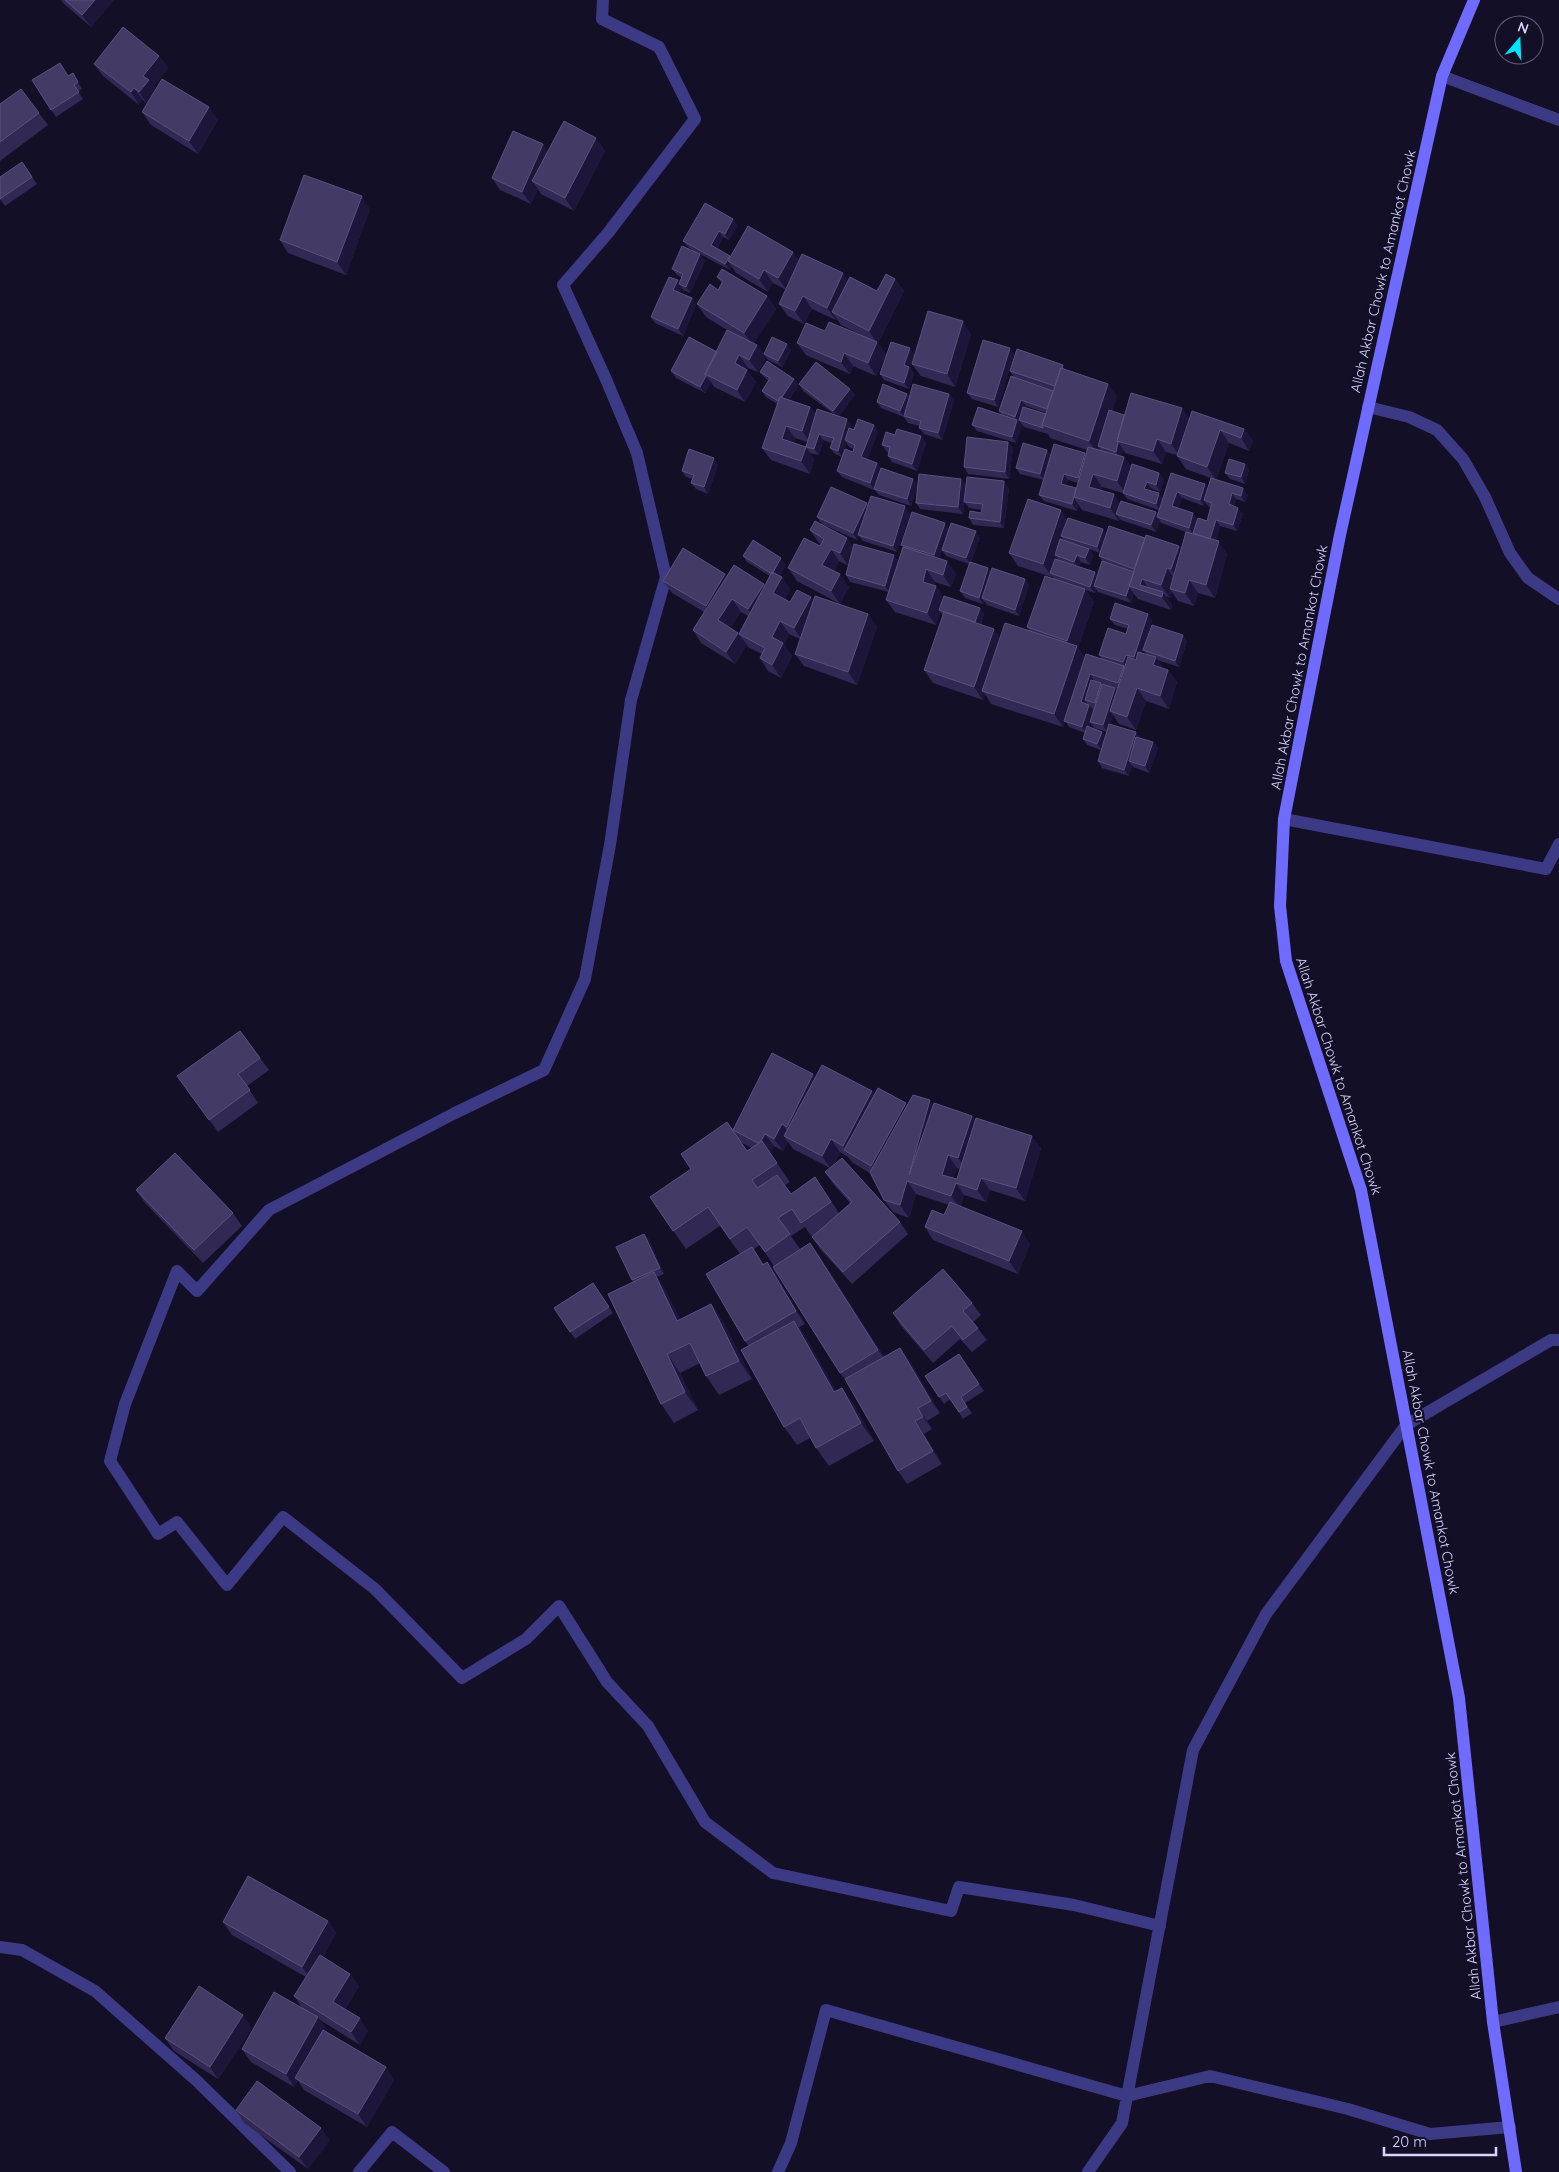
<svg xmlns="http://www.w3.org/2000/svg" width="1559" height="2172" viewBox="0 0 1559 2172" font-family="Quicksand,sans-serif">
	<rect width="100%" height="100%" fill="#130f26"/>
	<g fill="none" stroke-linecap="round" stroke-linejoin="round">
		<!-- lane -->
		<path stroke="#3d3a85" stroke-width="12" d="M 1493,2022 L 1559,2007"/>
		<!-- street -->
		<path stroke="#3d3a85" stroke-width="12" d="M 603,0 L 602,19 L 659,47 L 695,119 L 608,233 L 563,285 L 605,377 L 637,453 L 666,577 L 631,700 L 610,845 L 585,979 L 544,1070 L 453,1114 L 269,1210 L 197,1291 L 177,1271 L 125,1404 L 110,1461 L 158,1534 L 177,1522 L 227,1585 L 283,1517 L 375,1589 L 462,1678 L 526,1639 L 559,1606 L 607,1682 L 648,1726 L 705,1822 L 773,1873 L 951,1911 L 959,1887 L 1074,1905 L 1160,1926
			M 1442,76 L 1559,120
			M 1368,407 L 1409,417 L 1437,430 L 1463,459 L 1485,497 L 1510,553 L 1528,578 L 1559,599
			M 1284,819 L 1546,869 L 1559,844
			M 0,1947 L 22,1950 L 95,1991 L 197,2081 L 290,2172
			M 359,2172 L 392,2132 L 444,2172
			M 778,2172 L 791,2143 L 826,2010 L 1127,2096 L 1210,2076 L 1348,2109 L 1430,2134 L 1510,2127
			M 1088,2172 L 1122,2123 L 1193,1750 L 1266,1614 L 1406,1425 L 1551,1340 L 1559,1340"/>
		<!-- secondary -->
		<path stroke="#6f6bff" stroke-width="12" d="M 1474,0 L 1442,76 L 1340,535 L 1284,819 L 1280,906 L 1286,961 L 1361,1190 L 1459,1698 L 1493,2022 L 1516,2172"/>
	</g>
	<!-- wall -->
	<path fill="#312854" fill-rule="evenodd" d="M 61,0 L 114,0 L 91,27 L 63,3 Z
		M 159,56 L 168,68 L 153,87 L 156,90 L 218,120 L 198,154 L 151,125 L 142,112 L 147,104 L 143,100 L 139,105 L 103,76 L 94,64 Z
		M 73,73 L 82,89 L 78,91 L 83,99 L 56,117 L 32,80 L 69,76 Z
		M 0,104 L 39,113 L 48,125 L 0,161 Z
		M 596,138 L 605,151 L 574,211 L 541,194 L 538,189 L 531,204 L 500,190 L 492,178 L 548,151 Z
		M 22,162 L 37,184 L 5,206 L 0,199 Z
		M 370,209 L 346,275 L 288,253 L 280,240 Z
		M 738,225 L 729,240 L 723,237 L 717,249 L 730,256 L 799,261 L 848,281 L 877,291 L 895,279 L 904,291 L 878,343 L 886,355 L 876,376 L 853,366 L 850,374 L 806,355 L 797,343 L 825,331 L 866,338 L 841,325 L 836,318 L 836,320 L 812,309 L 804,324 L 788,316 L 779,304 L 786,290 L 773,283 L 768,292 L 736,273 L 732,267 L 730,270 L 700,254 L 705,261 L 690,293 L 683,290 L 682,288 L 679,293 L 692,298 L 696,305 L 683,336 L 655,323 L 651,317 L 678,280 L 680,283 L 682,278 L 677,275 L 672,269 L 699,254 L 688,247 L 683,241 Z
		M 717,277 L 767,296 L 776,309 L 754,343 L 757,345 L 766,357 L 758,372 L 748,368 L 747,370 L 756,382 L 745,402 L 714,387 L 711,382 L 705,393 L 676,378 L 671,371 L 717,352 L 729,331 L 706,317 L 697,304 L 718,290 L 722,283 Z
		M 971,334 L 955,387 L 921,376 L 912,364 Z
		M 791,350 L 783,367 L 768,360 L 764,354 Z
		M 914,354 L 910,367 L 914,374 L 909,389 L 884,380 L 880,374 Z
		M 1014,354 L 998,407 L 972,399 L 967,393 Z
		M 1067,370 L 1117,396 L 1112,411 L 1124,415 L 1190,419 L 1244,429 L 1253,441 L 1249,451 L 1229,443 L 1216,480 L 1186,469 L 1177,456 L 1177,455 L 1166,452 L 1162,464 L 1125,453 L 1123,449 L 1121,456 L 1124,457 L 1131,467 L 1159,473 L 1164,480 L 1160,492 L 1151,488 L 1150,490 L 1163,498 L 1171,473 L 1208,488 L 1248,495 L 1245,502 L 1236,499 L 1234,506 L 1243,514 L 1237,531 L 1220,526 L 1216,540 L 1227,554 L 1215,598 L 1198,593 L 1194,606 L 1178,601 L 1172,592 L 1170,598 L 1166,596 L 1172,605 L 1171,610 L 1138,599 L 1134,594 L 1131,603 L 1098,592 L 1096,589 L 1095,593 L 1086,590 L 1094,602 L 1078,648 L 1085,658 L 1102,659 L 1099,655 L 1126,634 L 1128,629 L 1115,625 L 1110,619 L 1152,620 L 1142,653 L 1147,655 L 1143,650 L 1187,641 L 1179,667 L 1157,660 L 1163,668 L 1168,670 L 1177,682 L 1169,709 L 1146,701 L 1136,730 L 1119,724 L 1113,715 L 1110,724 L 1141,738 L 1153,742 L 1158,748 L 1149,773 L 1133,767 L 1132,765 L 1129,776 L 1102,768 L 1098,761 L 1101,750 L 1087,745 L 1083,739 L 1085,733 L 1069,727 L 1065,721 L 1063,727 L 991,704 L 985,694 L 983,700 L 933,683 L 924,670 L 943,615 L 940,612 L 936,625 L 895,612 L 886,600 L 889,592 L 850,582 L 846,575 L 848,566 L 839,561 L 834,572 L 849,587 L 840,604 L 797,581 L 788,568 L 820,546 L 821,544 L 819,543 L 810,530 L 854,547 L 894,555 L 898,562 L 903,547 L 901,545 L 949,529 L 980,538 L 971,562 L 988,568 L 991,572 L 1025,579 L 1029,585 L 1019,616 L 987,605 L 984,601 L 983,604 L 965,598 L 960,591 L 969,564 L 946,556 L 942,550 L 939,559 L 947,561 L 956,574 L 951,587 L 935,582 L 934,586 L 936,586 L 943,597 L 984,614 L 981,624 L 1000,638 L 1030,631 L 1027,627 L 1054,579 L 1052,576 L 1052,577 L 1018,566 L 1009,553 L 1067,519 L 1103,529 L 1106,534 L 1145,538 L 1179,546 L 1181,549 L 1186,532 L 1161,523 L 1160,521 L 1156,532 L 1121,520 L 1120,519 L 1119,521 L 1082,510 L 1078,504 L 1077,511 L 1044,501 L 1039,495 L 1044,480 L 1020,474 L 1016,468 L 1047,450 L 1051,456 L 1085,453 L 1086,454 L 1087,450 L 1050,438 L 1048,434 L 1024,427 L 1020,422 L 1020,423 L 1022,426 L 1016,443 L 977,431 L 972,425 L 1001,414 L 999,411 L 1011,376 L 1053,391 L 1014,377 L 1010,371 ZM 1026,406 L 1046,413 L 1046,414 L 1025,407 ZM 1068,480 L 1078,483 L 1076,488 L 1066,486 ZM 1102,487 L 1123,493 L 1127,499 L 1159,510 L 1157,514 L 1156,512 L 1120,503 L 1101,490 ZM 1182,498 L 1204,506 L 1205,502 L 1208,506 L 1210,507 L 1207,521 L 1197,519 L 1193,513 L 1178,508 ZM 1089,549 L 1100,553 L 1099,556 L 1102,561 L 1097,575 L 1095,572 L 1079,567 L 1081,562 L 1090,565 L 1093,555 ZM 1101,683 L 1118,689 L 1117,691 L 1115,688 L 1102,685 ZM 1090,722 L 1094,728 L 1107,732 L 1105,737 L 1102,732 L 1089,727 Z
		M 760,372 L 794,379 L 799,385 L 789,400 L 810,407 L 816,415 L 835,415 L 803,391 L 799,384 L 850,389 L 855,395 L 839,416 L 851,425 L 850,428 L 854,430 L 874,425 L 878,432 L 867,460 L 877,463 L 881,469 L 913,479 L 918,485 L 961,479 L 966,485 L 963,514 L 920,509 L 916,503 L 918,485 L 911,506 L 879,495 L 874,489 L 874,490 L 842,477 L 837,471 L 853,452 L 854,449 L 849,447 L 846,442 L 842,457 L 835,454 L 830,448 L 832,443 L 823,440 L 819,455 L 810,453 L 806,447 L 807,442 L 795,438 L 794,443 L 806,447 L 814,459 L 810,474 L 771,460 L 762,448 L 777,404 L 766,397 L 762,391 L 769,381 L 765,378 Z
		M 907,394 L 909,397 L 949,394 L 954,401 L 942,440 L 924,434 L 919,428 L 920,426 L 908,423 L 904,417 L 881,408 L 877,402 Z
		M 895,435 L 921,436 L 926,443 L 917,471 L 892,462 L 888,456 L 889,452 L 887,452 L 882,445 Z
		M 1008,442 L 1013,448 L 1009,479 L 968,474 L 964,467 Z
		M 718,464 L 708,494 L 696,489 L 691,483 L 693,479 L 686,477 L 682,471 Z
		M 1245,464 L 1249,470 L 1245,484 L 1230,479 L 1225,473 Z
		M 1009,488 L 1004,528 L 973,525 L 969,518 L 981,513 L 982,510 L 969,508 L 964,502 Z
		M 868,505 L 910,513 L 897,552 L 863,541 L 859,536 L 857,540 L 822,524 L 817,517 Z
		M 743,556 L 786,565 L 779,576 L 782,577 L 790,590 L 785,599 L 790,602 L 813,601 L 868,614 L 877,627 L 857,685 L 804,666 L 795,654 L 800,639 L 789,634 L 784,644 L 792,656 L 781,678 L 768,671 L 760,658 L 762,654 L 748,647 L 747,645 L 735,664 L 701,643 L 693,630 L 704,612 L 672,593 L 663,581 L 727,576 L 765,586 L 770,576 L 747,562 ZM 741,612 L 748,616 L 739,634 L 730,628 Z
		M 240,1031 L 269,1070 L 247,1086 L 258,1103 L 218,1132 L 177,1076 Z
		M 816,1077 L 875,1095 L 906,1103 L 907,1105 L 933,1105 L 972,1116 L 975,1120 L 1041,1148 L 1025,1201 L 990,1190 L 986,1202 L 964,1195 L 961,1206 L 1030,1244 L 1018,1274 L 933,1240 L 925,1227 L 944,1215 L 949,1205 L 916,1194 L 909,1218 L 893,1212 L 884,1200 L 870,1173 L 853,1163 L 848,1157 L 840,1152 L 833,1166 L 900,1222 L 908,1234 L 852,1284 L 821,1250 L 805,1227 L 791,1236 L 800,1249 L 819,1255 L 884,1357 L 909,1360 L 940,1413 L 927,1421 L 932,1429 L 924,1434 L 942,1464 L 907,1484 L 898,1471 L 848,1383 L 840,1373 L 774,1266 L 760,1245 L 754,1249 L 764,1264 L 767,1262 L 776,1275 L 805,1324 L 799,1327 L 807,1339 L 836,1391 L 842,1388 L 855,1406 L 874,1441 L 829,1466 L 816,1448 L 810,1438 L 797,1445 L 784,1427 L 749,1346 L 745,1341 L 740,1254 L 720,1226 L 686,1249 L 650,1197 L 747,1151 L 752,1148 L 742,1143 L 733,1130 ZM 788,1142 L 793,1149 L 830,1168 L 825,1172 L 834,1185 L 850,1203 L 839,1213 L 828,1196 L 791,1194 L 785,1185 L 790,1182 L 770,1153 L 774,1146 L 783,1151 ZM 957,1168 L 960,1169 L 957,1179 L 953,1178 Z
		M 136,1190 L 233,1213 L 242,1226 L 203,1263 L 145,1203 Z
		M 644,1234 L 649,1240 L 664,1274 L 657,1277 L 666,1291 L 680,1319 L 711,1304 L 724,1323 L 752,1379 L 719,1395 L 706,1376 L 700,1363 L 680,1373 L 698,1410 L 674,1423 L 661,1404 L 633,1282 L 632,1280 Z
		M 593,1283 L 613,1313 L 575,1339 L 554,1308 Z
		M 972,1303 L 981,1315 L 973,1322 L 987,1340 L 972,1352 L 960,1339 L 933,1363 L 901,1326 L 893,1313 Z
		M 959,1354 L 984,1391 L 965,1403 L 972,1413 L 963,1419 L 950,1399 L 944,1404 L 925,1376 Z
		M 328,1921 L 336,1933 L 323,1957 L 350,1974 L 359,1986 L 345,2009 L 368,2031 L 360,2045 L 320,2020 L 327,2030 L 326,2032 L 394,2080 L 367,2127 L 304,2090 L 298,2081 L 294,2087 L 251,2062 L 242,2049 L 302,2008 L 294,1996 L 306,1977 L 232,1935 L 223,1922 Z
		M 252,2028 L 218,2079 L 174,2051 L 165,2038 Z
		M 236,2110 L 330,2140 L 308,2169 L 244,2123 Z"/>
	<!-- shaded-wall -->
	<path fill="#1d163a" d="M 95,0 L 114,0 L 91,27 L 82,15 Z
		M 159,56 L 168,68 L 153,87 L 158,93 L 148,105 L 139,92 L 143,76 Z
		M 134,88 L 143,100 L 139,105 L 131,92 Z
		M 209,107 L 218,120 L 198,154 L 189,141 Z
		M 596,138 L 605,151 L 574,211 L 565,198 Z
		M 543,144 L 552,156 L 532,181 L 538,189 L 531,204 L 522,192 Z
		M 362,196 L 370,209 L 346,275 L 337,262 Z
		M 733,219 L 738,225 L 729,240 L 725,234 Z
		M 719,231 L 723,237 L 715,252 L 711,245 Z
		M 793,252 L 802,265 L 787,291 L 778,278 Z
		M 700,254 L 705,261 L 690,293 L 686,287 Z
		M 730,256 L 728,261 L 732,267 L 730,270 L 725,264 Z
		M 764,270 L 773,283 L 768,292 L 759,279 Z
		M 843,273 L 851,285 L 832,312 L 836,318 L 836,320 L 827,308 Z
		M 895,279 L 904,291 L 878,343 L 886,355 L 876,376 L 868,363 L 877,343 L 869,331 Z
		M 678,280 L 681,285 L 679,284 L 682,288 L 678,296 L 673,290 Z
		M 767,296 L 776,309 L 753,345 L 744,333 Z
		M 803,296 L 812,309 L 804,324 L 795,311 Z
		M 692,298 L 696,305 L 683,336 L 678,329 Z
		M 963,321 L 971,334 L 955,387 L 947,374 Z
		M 787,344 L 791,350 L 783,367 L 778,361 Z
		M 757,345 L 766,357 L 758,372 L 749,360 Z
		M 910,348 L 914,354 L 910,367 L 914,374 L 909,389 L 904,383 L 904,365 Z
		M 1010,348 L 1014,354 L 998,407 L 994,400 Z
		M 844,353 L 853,366 L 850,374 L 841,362 Z
		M 739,355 L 748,368 L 747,370 L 756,382 L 745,402 L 737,390 L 735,363 Z
		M 706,376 L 711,382 L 705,393 L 700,387 Z
		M 794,379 L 799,385 L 783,408 L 779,402 Z
		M 1108,384 L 1117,396 L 1100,447 L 1098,446 L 1100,449 L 1098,454 L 1089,441 Z
		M 850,389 L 855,395 L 838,417 L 833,411 Z
		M 907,394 L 911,400 L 904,416 L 900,411 Z
		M 949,394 L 954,401 L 942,440 L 938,433 Z
		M 1021,400 L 1026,406 L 1021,421 L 1019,420 L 1022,426 L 1016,443 L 1012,437 L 1017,420 L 1015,417 Z
		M 810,407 L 819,420 L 811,443 L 802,431 Z
		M 1182,408 L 1191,421 L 1180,456 L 1171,444 Z
		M 847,419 L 851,425 L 847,441 L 845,440 L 846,442 L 842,457 L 838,451 Z
		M 874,425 L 878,432 L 866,464 L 861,457 Z
		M 786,426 L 795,438 L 791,451 L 782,439 Z
		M 1244,429 L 1253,441 L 1249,451 L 1241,438 Z
		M 1220,430 L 1229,443 L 1216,480 L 1207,467 Z
		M 819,434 L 823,440 L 819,455 L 814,449 Z
		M 921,436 L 926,443 L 917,471 L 912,464 Z
		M 1157,439 L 1166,452 L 1162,464 L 1153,451 Z
		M 1008,442 L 1013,448 L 1009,479 L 1005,472 Z
		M 1118,443 L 1123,449 L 1120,458 L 1116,452 Z
		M 806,447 L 814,459 L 810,474 L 801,461 Z
		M 1047,450 L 1051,457 L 1045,480 L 1040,474 Z
		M 1085,453 L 1089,459 L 1082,485 L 1078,478 Z
		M 1124,457 L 1132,469 L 1126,494 L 1117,481 Z
		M 714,458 L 718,464 L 708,494 L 704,487 Z
		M 877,463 L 881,470 L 874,490 L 870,483 Z
		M 1245,464 L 1249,470 L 1245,484 L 1241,477 Z
		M 1159,473 L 1164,480 L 1160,492 L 1156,485 Z
		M 1064,474 L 1068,480 L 1065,491 L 1061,484 Z
		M 1093,474 L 1102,487 L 1098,499 L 1089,487 Z
		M 913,479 L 918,485 L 911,506 L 907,499 Z
		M 961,479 L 966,485 L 963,514 L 958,507 Z
		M 1004,481 L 1009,488 L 1004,528 L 1000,522 Z
		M 1147,482 L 1151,488 L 1149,495 L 1144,489 Z
		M 1205,484 L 1209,491 L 1204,500 L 1205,502 L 1204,506 L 1200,500 Z
		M 1243,488 L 1248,495 L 1245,502 L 1241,496 Z
		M 1177,492 L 1182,498 L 1177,513 L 1172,506 Z
		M 1159,493 L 1163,499 L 1160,510 L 1156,504 Z
		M 1232,493 L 1236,499 L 1233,511 L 1229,504 Z
		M 1114,494 L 1123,507 L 1116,514 L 1120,519 L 1119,521 L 1110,508 Z
		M 1074,498 L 1078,504 L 1077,511 L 1072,504 Z
		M 867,503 L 871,509 L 857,540 L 853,533 Z
		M 905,506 L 910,513 L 897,552 L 893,546 Z
		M 1238,508 L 1243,514 L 1237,531 L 1233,525 Z
		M 1061,510 L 1070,523 L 1061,536 L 1064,540 L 1059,556 L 1055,555 L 1058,559 L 1053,574 L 1050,573 L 1052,577 L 1043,564 Z
		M 1156,512 L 1160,518 L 1157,517 L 1160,521 L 1156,532 L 1151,525 Z
		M 1193,513 L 1198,520 L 1193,534 L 1189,528 Z
		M 1216,520 L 1220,526 L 1214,546 L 1209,539 Z
		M 945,523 L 949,529 L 938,562 L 934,555 Z
		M 1103,529 L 1107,536 L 1101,553 L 1097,547 Z
		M 976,531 L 980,538 L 971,564 L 966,558 Z
		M 847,538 L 856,551 L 848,566 L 840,553 Z
		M 1219,541 L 1227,554 L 1215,598 L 1206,585 Z
		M 1179,546 L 1188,558 L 1180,582 L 1171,569 Z
		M 831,549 L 839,561 L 831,578 L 822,565 Z
		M 1089,549 L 1093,555 L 1090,565 L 1085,558 Z
		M 894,555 L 898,562 L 890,593 L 885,586 Z
		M 1077,555 L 1081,562 L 1079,568 L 1074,562 Z
		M 781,558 L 786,565 L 776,580 L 772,574 Z
		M 947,561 L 956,574 L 951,587 L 943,575 Z
		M 988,568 L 993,574 L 982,598 L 984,601 L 983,604 L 979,598 Z
		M 1167,568 L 1176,581 L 1170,589 L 1172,592 L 1170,598 L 1161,585 Z
		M 926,569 L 935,582 L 931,594 L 923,582 Z
		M 1095,572 L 1100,579 L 1094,586 L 1096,589 L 1095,593 L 1090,587 Z
		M 725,574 L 734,586 L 715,618 L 706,606 Z
		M 840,574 L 849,587 L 840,604 L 831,591 Z
		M 782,577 L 790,590 L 782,605 L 773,593 Z
		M 1025,579 L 1029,585 L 1019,616 L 1015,610 Z
		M 1142,579 L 1151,592 L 1140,585 Z
		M 1189,580 L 1198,593 L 1194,606 L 1185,593 Z
		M 764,584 L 773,597 L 756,622 L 748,609 Z
		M 936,586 L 945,599 L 939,610 L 940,612 L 936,625 L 927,613 Z
		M 1129,587 L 1134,594 L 1131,603 L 1126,596 Z
		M 1085,589 L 1094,602 L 1078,648 L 1085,659 L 1063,727 L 1054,714 L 1075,651 L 1067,641 Z
		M 1163,592 L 1172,605 L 1171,610 L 1162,597 Z
		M 811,597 L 820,610 L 803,641 L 794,628 Z
		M 732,599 L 741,612 L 727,633 L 718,620 Z
		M 980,608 L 984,614 L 979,629 L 975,622 Z
		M 868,614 L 877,627 L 857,685 L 848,672 Z
		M 1148,614 L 1152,620 L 1138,663 L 1134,657 Z
		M 780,621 L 789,634 L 784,644 L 792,656 L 781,678 L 772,665 L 772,637 Z
		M 994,629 L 1003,641 L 982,691 L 985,694 L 983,700 L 974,687 Z
		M 738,633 L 747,645 L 735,664 L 726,652 Z
		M 1183,635 L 1187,641 L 1179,667 L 1175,661 Z
		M 1126,655 L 1130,661 L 1128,669 L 1123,662 Z
		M 1156,657 L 1165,670 L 1153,665 Z
		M 1124,666 L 1128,672 L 1122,690 L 1118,683 Z
		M 1168,670 L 1177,682 L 1169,709 L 1160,696 Z
		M 1090,674 L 1094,681 L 1085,700 L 1087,703 L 1085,708 L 1081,702 Z
		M 1101,683 L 1105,689 L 1099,709 L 1095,703 Z
		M 1115,688 L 1119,695 L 1110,711 L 1113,715 L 1107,732 L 1103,725 Z
		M 1137,688 L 1146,701 L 1136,730 L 1127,717 Z
		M 1089,705 L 1094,711 L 1086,733 L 1082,727 Z
		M 1102,732 L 1106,738 L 1102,750 L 1097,744 Z
		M 1136,732 L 1141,738 L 1129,761 L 1132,765 L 1129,776 L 1124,770 Z
		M 1153,742 L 1158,748 L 1149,773 L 1145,766 Z
		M 813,1074 L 822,1086 L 796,1139 L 787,1127 Z
		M 872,1091 L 881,1104 L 848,1152 L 843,1146 Z
		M 930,1100 L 938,1112 L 909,1175 Z
		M 906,1103 L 915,1116 L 880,1178 L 871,1166 Z
		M 972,1116 L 981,1128 L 967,1171 L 958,1158 Z
		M 782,1124 L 791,1136 L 784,1136 L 788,1142 L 783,1151 L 774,1139 Z
		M 765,1134 L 774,1146 L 770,1153 L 790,1182 L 770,1153 L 760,1144 Z
		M 1032,1136 L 1041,1148 L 1025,1201 L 1016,1188 Z
		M 831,1139 L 840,1152 L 831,1169 L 822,1156 Z
		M 948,1155 L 957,1168 L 950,1187 L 942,1175 Z
		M 981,1178 L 990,1190 L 986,1202 L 977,1190 Z
		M 907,1181 L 916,1194 L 909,1218 L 900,1205 Z
		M 956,1183 L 964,1195 L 960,1208 L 951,1196 Z
		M 1022,1231 L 1030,1244 L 1018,1274 L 1009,1261 Z
		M 644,1234 L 649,1240 L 664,1274 L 660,1268 Z
		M 810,1243 L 819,1255 L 887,1362 L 878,1350 Z
		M 752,1247 L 761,1259 L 772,1277 L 763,1265 Z
		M 767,1262 L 776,1275 L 805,1324 L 796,1311 Z
		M 654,1272 L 666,1291 L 690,1339 L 677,1321 Z
		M 711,1304 L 724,1323 L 752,1379 L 739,1361 Z
		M 794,1321 L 807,1339 L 847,1410 L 834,1392 Z
		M 900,1348 L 909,1360 L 940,1413 L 931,1401 Z
		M 667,1354 L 680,1373 L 698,1410 L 685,1392 Z
		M 842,1388 L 855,1406 L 874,1441 L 861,1423 Z
		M 918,1408 L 927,1421 L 932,1429 L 923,1417 Z
		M 915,1421 L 924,1434 L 942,1464 L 933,1451 Z
		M 328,1921 L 336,1933 L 311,1979 L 302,1967 Z
		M 350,1974 L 359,1986 L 341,2014 L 333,2002 Z
		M 243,2015 L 252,2028 L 218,2079 L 210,2067 Z
		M 318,2017 L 327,2030 L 299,2080 L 295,2078 L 298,2081 L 294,2087 L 286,2074 Z
		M 360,2018 L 368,2031 L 360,2045 L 351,2032 Z
		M 386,2067 L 394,2080 L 367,2127 L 358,2114 Z
		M 321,2128 L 330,2140 L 308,2169 L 299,2157 Z"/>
	<!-- building -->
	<path fill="#433a66" stroke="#5a527e" d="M 65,0 L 95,0 L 82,15 Z
		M 123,27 L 159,56 L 143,76 L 149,80 L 139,92 L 134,88 L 131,92 L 94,64 Z
		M 60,63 L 68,76 L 73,73 L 78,82 L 74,85 L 79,92 L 51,110 L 32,80 Z
		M 162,79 L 209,107 L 189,141 L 142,112 Z
		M 21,89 L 39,113 L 0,142 L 0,104 Z
		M 564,121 L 596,138 L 565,198 L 532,181 Z
		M 513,131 L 543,144 L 522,192 L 492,178 Z
		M 22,162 L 32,177 L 0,199 L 0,177 Z
		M 304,175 L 362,196 L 337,262 L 280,240 Z
		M 705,203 L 733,219 L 725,234 L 719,231 L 711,245 L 730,256 L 725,264 L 683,241 Z
		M 748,226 L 793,252 L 778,278 L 764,270 L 759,279 L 728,261 Z
		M 682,246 L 700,254 L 686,287 L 679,284 L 683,274 L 672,269 Z
		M 802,254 L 843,273 L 827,308 L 803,296 L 795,311 L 779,304 Z
		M 722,269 L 767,296 L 744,333 L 697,304 L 710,284 L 718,290 L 723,281 L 717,277 Z
		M 886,274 L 895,279 L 869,331 L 832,312 L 850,277 L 877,291 Z
		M 669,277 L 678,280 L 673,290 L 692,298 L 678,329 L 651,317 Z
		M 928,311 L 963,321 L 947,374 L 912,364 Z
		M 829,322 L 877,342 L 868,363 L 844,353 L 841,362 L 797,343 L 806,323 L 825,331 Z
		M 727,330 L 757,345 L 749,360 L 739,355 L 735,363 L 747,370 L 737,390 L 705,374 Z
		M 689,337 L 717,352 L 705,374 L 706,376 L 700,387 L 671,371 Z
		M 772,337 L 787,344 L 778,361 L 764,354 Z
		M 983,340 L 1010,348 L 994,400 L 967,393 Z
		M 891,342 L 910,348 L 904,365 L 909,367 L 904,383 L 880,374 Z
		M 1017,349 L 1063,365 L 1062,369 L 1061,368 L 1055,386 L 1010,371 Z
		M 767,361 L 794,379 L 782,397 L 780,397 L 778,401 L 762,391 L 770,378 L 760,372 Z
		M 816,362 L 850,389 L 833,411 L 799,384 Z
		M 1061,368 L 1108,384 L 1089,441 L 1042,425 Z
		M 1011,376 L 1053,391 L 1047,409 L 1021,400 L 1015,417 L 999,411 Z
		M 883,384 L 907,394 L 900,411 L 877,402 Z
		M 913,384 L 949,394 L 938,433 L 919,428 L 921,421 L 904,416 Z
		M 1131,393 L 1182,408 L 1171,444 L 1157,439 L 1153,451 L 1117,441 Z
		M 780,397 L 810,407 L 802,431 L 786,426 L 782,439 L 806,447 L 801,461 L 762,448 Z
		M 978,407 L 1017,420 L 1012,437 L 972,425 Z
		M 1023,407 L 1046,414 L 1042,425 L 1043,428 L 1019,420 Z
		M 817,409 L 847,419 L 838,451 L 830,448 L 834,438 L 819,434 L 814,449 L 806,447 Z
		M 1109,410 L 1124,415 L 1117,441 L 1118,443 L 1116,452 L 1098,446 Z
		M 1192,411 L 1244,429 L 1241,438 L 1220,430 L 1207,467 L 1177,456 Z
		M 858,419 L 874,425 L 861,457 L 877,463 L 870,483 L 837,471 L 845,449 L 853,452 L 855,445 L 845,440 L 849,428 L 854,430 Z
		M 897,429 L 921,436 L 912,464 L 888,456 L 890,447 L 882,445 L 886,432 L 895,435 Z
		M 967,437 L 1008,442 L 1005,472 L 964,467 Z
		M 1023,443 L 1047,450 L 1040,474 L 1016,468 Z
		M 1054,444 L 1085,453 L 1078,478 L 1064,474 L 1061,484 L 1076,488 L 1072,504 L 1039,495 Z
		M 1088,447 L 1124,457 L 1117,481 L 1093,474 L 1089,487 L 1114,494 L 1110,508 L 1074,497 Z
		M 689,449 L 714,458 L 704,487 L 691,483 L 694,475 L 682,471 Z
		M 1229,459 L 1245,464 L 1241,477 L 1225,473 Z
		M 1132,464 L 1159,473 L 1156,485 L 1147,482 L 1144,489 L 1159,493 L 1156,504 L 1123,493 Z
		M 881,468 L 913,479 L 907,499 L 874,489 Z
		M 1171,473 L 1205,484 L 1200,500 L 1177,492 L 1172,506 L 1193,513 L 1189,528 L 1157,517 Z
		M 919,474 L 961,479 L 958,507 L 916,503 Z
		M 967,477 L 1004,481 L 1000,522 L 969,518 L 970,511 L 981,513 L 983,504 L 964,502 Z
		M 1211,478 L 1243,488 L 1241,496 L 1232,493 L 1229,504 L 1238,508 L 1233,525 L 1216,520 L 1210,539 L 1193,533 L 1198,518 L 1207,521 L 1212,503 L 1204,500 Z
		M 831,487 L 867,503 L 853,533 L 817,517 Z
		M 871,496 L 905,506 L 893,546 L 858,535 Z
		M 1028,499 L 1061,510 L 1043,564 L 1009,553 Z
		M 1121,501 L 1156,512 L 1151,525 L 1116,514 Z
		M 912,512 L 945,523 L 934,555 L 901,545 Z
		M 1068,518 L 1103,529 L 1097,547 L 1061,536 Z
		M 815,521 L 847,538 L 840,553 L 831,549 L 822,565 L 840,574 L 831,591 L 788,568 L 804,538 L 820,546 L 824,539 L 810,530 Z
		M 951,523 L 976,531 L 966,558 L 942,550 Z
		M 1109,526 L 1145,538 L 1134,569 L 1099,556 Z
		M 1186,532 L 1219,541 L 1206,585 L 1189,580 L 1185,593 L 1170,589 Z
		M 1146,535 L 1179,546 L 1171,569 L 1167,568 L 1161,585 L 1142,579 L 1140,585 L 1163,592 L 1162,597 L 1129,586 Z
		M 1060,539 L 1089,549 L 1085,558 L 1077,555 L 1074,562 L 1055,555 Z
		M 753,540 L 781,558 L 772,574 L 743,556 Z
		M 854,544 L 894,555 L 885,586 L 846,575 Z
		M 903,547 L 947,561 L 943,575 L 926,569 L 923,582 L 936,586 L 927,613 L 886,600 Z
		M 683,548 L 725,574 L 706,606 L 663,581 Z
		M 1055,559 L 1095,572 L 1090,587 L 1050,573 Z
		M 1102,561 L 1134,572 L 1126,596 L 1094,586 Z
		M 970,562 L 988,568 L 979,598 L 960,591 Z
		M 734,565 L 764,584 L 748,609 L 732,599 L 718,620 L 738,633 L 726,652 L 693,630 Z
		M 992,568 L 1025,579 L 1015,610 L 982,598 Z
		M 772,572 L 782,577 L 773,593 L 790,602 L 797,590 L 811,597 L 794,628 L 780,621 L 772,637 L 783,643 L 772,665 L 760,658 L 765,648 L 739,634 Z
		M 1045,576 L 1085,589 L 1067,641 L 1027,627 Z
		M 815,596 L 868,614 L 848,672 L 795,654 Z
		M 944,596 L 980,608 L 975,622 L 939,610 Z
		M 1115,603 L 1148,614 L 1134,657 L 1126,655 L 1123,662 L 1099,655 L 1108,628 L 1126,634 L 1129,625 L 1110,619 Z
		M 944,612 L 994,629 L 974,687 L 924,670 Z
		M 1005,623 L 1077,646 L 1054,714 L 982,691 Z
		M 1152,625 L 1183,635 L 1175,661 L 1143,650 Z
		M 1138,652 L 1156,657 L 1153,665 L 1168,670 L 1160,696 L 1137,688 L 1127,717 L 1110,711 L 1128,657 L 1136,660 Z
		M 1086,654 L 1124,666 L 1118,683 L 1090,674 L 1081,702 L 1089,705 L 1082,727 L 1064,721 Z
		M 1091,680 L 1101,683 L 1095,703 L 1085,700 Z
		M 1102,684 L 1115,688 L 1103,725 L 1090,722 Z
		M 1109,724 L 1136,732 L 1124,770 L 1098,761 Z
		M 1087,726 L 1102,732 L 1097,744 L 1083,739 Z
		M 1136,737 L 1153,742 L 1145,766 L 1129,761 Z
		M 240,1031 L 260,1058 L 238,1074 L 250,1090 L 209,1120 L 177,1076 Z
		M 772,1053 L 813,1074 L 787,1127 L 782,1124 L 774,1139 L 765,1134 L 761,1141 L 758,1143 L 733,1130 Z
		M 822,1065 L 872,1091 L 843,1146 L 831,1139 L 822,1156 L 784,1136 Z
		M 878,1088 L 906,1103 L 871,1166 L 844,1150 Z
		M 913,1095 L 930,1100 L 909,1175 L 934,1103 L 972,1116 L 958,1158 L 948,1155 L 942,1175 L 957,1179 L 976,1118 L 1032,1136 L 1016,1188 L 981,1178 L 977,1190 L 956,1183 L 951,1196 L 907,1181 L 900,1205 L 884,1200 L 870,1172 Z
		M 727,1122 L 747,1151 L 762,1141 L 777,1163 L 752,1180 L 757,1188 L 777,1175 L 791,1194 L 815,1177 L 831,1202 L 801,1223 L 792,1209 L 778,1218 L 790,1234 L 765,1252 L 747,1227 L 730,1239 L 708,1207 L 673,1231 L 650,1197 L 691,1169 L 681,1154 Z
		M 175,1153 L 233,1213 L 194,1250 L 136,1190 Z
		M 842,1158 L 900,1222 L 843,1272 L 812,1237 L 852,1202 L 825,1172 Z
		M 950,1202 L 1022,1231 L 1009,1261 L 925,1227 L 932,1210 L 944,1215 Z
		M 644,1234 L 660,1268 L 632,1280 L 616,1247 Z
		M 810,1243 L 878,1350 L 840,1373 L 773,1267 Z
		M 752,1247 L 763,1265 L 767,1262 L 796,1311 L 745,1341 L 706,1274 Z
		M 943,1269 L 972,1303 L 963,1311 L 978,1328 L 963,1340 L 952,1326 L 924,1350 L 893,1313 Z
		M 654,1272 L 677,1321 L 711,1304 L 739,1361 L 706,1376 L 690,1343 L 667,1354 L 685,1392 L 661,1404 L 608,1294 Z
		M 593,1283 L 609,1307 L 570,1332 L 554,1308 Z
		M 794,1321 L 834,1392 L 842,1388 L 861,1423 L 816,1448 L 800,1418 L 784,1427 L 741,1350 Z
		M 900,1348 L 931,1401 L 918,1408 L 923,1417 L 915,1421 L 933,1451 L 898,1471 L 845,1379 Z
		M 959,1354 L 979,1384 L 961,1397 L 967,1407 L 959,1412 L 946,1393 L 939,1397 L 925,1376 Z
		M 248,1876 L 328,1921 L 302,1967 L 223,1922 Z
		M 320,1955 L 350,1974 L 333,2002 L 360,2018 L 351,2032 L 294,1996 Z
		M 199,1986 L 243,2015 L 210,2067 L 165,2038 Z
		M 274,1992 L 318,2017 L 286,2074 L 242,2049 Z
		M 323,2030 L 386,2067 L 358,2114 L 295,2078 Z
		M 257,2081 L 321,2128 L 299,2157 L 236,2110 Z"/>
	<g text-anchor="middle" stroke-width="4.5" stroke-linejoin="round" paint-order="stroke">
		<!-- street labels -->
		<g font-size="14" fill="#d9d4ff" stroke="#130f26">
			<text transform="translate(1383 271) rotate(-77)" y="5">Allah Akbar Chowk to Amankot Chowk</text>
			<text transform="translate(1299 667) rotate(-79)" y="5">Allah Akbar Chowk to Amankot Chowk</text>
			<text transform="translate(1339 1076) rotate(72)" y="5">Allah Akbar Chowk to Amankot Chowk</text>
			<text transform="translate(1431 1472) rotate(79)" y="5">Allah Akbar Chowk to Amankot Chowk</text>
			<text transform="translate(1463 1876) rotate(-96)" y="5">Allah Akbar Chowk to Amankot Chowk</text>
		</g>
	</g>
	<!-- north arrow -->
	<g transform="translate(1519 40) rotate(19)"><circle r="24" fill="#130f26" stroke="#625e7d"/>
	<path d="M0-4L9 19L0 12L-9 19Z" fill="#00e5ff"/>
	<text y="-8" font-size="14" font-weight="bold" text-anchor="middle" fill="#d9d4ff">N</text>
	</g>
	<!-- scale -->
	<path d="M1384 2147v8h112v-8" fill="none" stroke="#d9d4ff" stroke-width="2.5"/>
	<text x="1392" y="2147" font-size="15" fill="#d9d4ff" stroke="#130f26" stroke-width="4" paint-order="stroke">20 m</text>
</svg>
